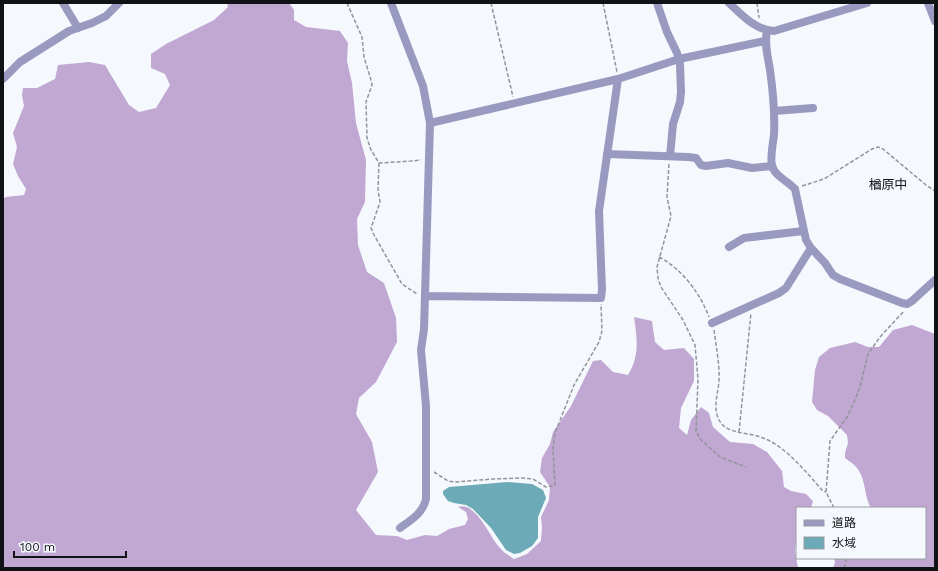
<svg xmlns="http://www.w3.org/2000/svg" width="938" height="571" viewBox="0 0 938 571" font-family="'Work Sans','Noto Sans JP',sans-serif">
	<rect width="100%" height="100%" fill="#f5f8fd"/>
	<!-- forest -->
	<path fill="#c0a8d3" d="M 227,3 L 289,3 L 294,10 L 294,20 L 306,27 L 340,31 L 348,43 L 347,61 L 352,83 L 356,123 L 366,160 L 365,202 L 357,219 L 358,245 L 367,272 L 384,283 L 396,318 L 397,342 L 376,382 L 359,398 L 356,414 L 372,442 L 378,472 L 356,510 L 376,535 L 397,536 L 407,540 L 425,535 L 437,536 L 449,529 L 465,525 L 468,519 L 466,512 L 458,507 C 477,501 490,539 501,549 C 504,553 510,556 514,559 L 527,554 L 541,541 L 542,527 L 541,517 L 549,500 L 550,487 L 540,472 L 542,458 L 550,444 L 553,432 L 571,406 L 593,361 L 601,360 L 613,372 L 628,375 C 640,355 637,338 634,317 L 652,321 L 655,342 L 664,350 L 684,348 L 694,359 L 694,381 L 681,408 L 679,428 L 687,435 L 691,420 L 701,407 L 709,413 L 713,427 L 730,442 L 753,444 L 767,452 L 782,471 L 784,487 L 791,491 L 806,494 L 813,501 L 811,508 L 797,508 L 797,530 L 795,552 L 798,568 L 3,568 L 3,199 L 6,197 L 24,195 L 26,189 L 18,176 L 13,164 L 17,147 L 13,133 L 24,106 L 22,95 L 23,88 L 37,88 L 55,79 L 58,65 L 89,62 L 105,65 L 129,105 L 139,112 L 156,108 L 170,85 L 165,74 L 151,68 L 151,54 L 166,44 L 214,20 L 228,7 Z
		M 912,325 L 935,334 L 935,568 L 833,568 L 835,563 L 834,558 L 925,558 L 925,508 L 871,508 C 864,496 866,482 859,471 C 856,465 850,462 845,458 L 845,453 L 848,443 L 847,435 L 828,416 L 817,410 L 812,402 L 815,370 L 819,357 L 830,348 L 855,342 L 868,347 L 879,347 L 893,330 Z"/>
	<!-- water -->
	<path fill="#6daab7" d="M 507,482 L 532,484 L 543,490 L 546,498 L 538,517 L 538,538 L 532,546 L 520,553 L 514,554 L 506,550 L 491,528 L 473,509 L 466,505 L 454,503 L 448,501 L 443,494 L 443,491 L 449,487 Z"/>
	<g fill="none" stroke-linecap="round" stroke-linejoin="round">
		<!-- path -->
		<path stroke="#929499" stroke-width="1.5" stroke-dasharray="4 2" stroke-linecap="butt" d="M 347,3 L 362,37 L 364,57 L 371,80 L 372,85 L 366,102 L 367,138 L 371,150 L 379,163 L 411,161 L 421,160
			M 491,3 L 513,97
			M 603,3 L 617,72
			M 757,3 L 759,18
			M 379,163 L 378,190 L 380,202 L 371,228 L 374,235 L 402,284 L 417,294
			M 669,164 L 667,197 L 671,216 L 657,267 L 658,278 L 661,287 L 683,320 L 695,345 L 698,379 L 696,431 L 700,439 L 720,457 L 746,467
			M 802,186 L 824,179 L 872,149 L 878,147 L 883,149 L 926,185 L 935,191
			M 659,257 C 682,269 700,293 709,317
			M 714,330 C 716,346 720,366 719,381 C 718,393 714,403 717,415 C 723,435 744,431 760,437 C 784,444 806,472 822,490 L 826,492
			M 739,432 L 751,313
			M 434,472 L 448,481 L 456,482 L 493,479 L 522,478 L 533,479 L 546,487 L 553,486 L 555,485 L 553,448 L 555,433 L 574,385 L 599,342 L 602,331 L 601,304
			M 834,508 L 826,492 L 830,441 L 847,417 L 854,402 L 860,387 L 868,354 L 880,337 L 904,311
			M 844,568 L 847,558"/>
		<!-- minor -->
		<path stroke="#9a99c0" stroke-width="8" d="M 63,3 L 78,28
			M 391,3 L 423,86 L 430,123 L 424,329 L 421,350 L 426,406 L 426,499 C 423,513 411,520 400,528
			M 657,3 L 667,32 L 677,53 L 680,64 L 681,92 L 680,102 L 673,124 L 670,156
			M 729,3 C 742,15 755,30 774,31 L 867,3
			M 928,3 L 935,21
			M 767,31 C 764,44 768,57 770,70 C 773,91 775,113 774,135 C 773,142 770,159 772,165 C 774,176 788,181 795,189 L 806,240 L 811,248 L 825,263 L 833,275 L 840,279 L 902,303 L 907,304 L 912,301 L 935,280
			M 3,79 L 20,62 L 69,31 L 92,23 L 106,16 L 119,3
			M 774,111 L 813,108
			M 430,123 L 618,79 L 679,59 L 765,41
			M 607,154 L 688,157 L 696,158 L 701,165 L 706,166 L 728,163 L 752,168 L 772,166
			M 729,247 L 744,238 L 803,231
			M 425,296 L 601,298 L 602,290 L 599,211 L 618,79
			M 712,323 L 779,293 L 786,288 L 811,248"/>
	</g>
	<g text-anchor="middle" stroke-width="4" stroke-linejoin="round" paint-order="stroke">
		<!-- quarter labels -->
		<g font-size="13" fill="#101216" stroke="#f5f8fd">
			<text x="888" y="189">楢原中</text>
		</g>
	</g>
	<!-- border -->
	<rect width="938" height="571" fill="none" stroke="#101216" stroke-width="8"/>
	<!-- legend -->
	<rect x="796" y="507" width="130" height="52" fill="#f5f8fd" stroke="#999ca1"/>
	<rect x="804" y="520" width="20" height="6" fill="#9a99c0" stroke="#999ca1"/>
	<text x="832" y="527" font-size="12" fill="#101216">道路</text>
	<rect x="804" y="537" width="20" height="12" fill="#6daab7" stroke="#999ca1"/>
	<text x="832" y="547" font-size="12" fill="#101216">水域</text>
	<!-- scale -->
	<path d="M14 551v6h112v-6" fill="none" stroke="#101216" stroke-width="2"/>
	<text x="20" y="551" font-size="12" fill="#101216" stroke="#f5f8fd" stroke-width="3" paint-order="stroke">100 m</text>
</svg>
